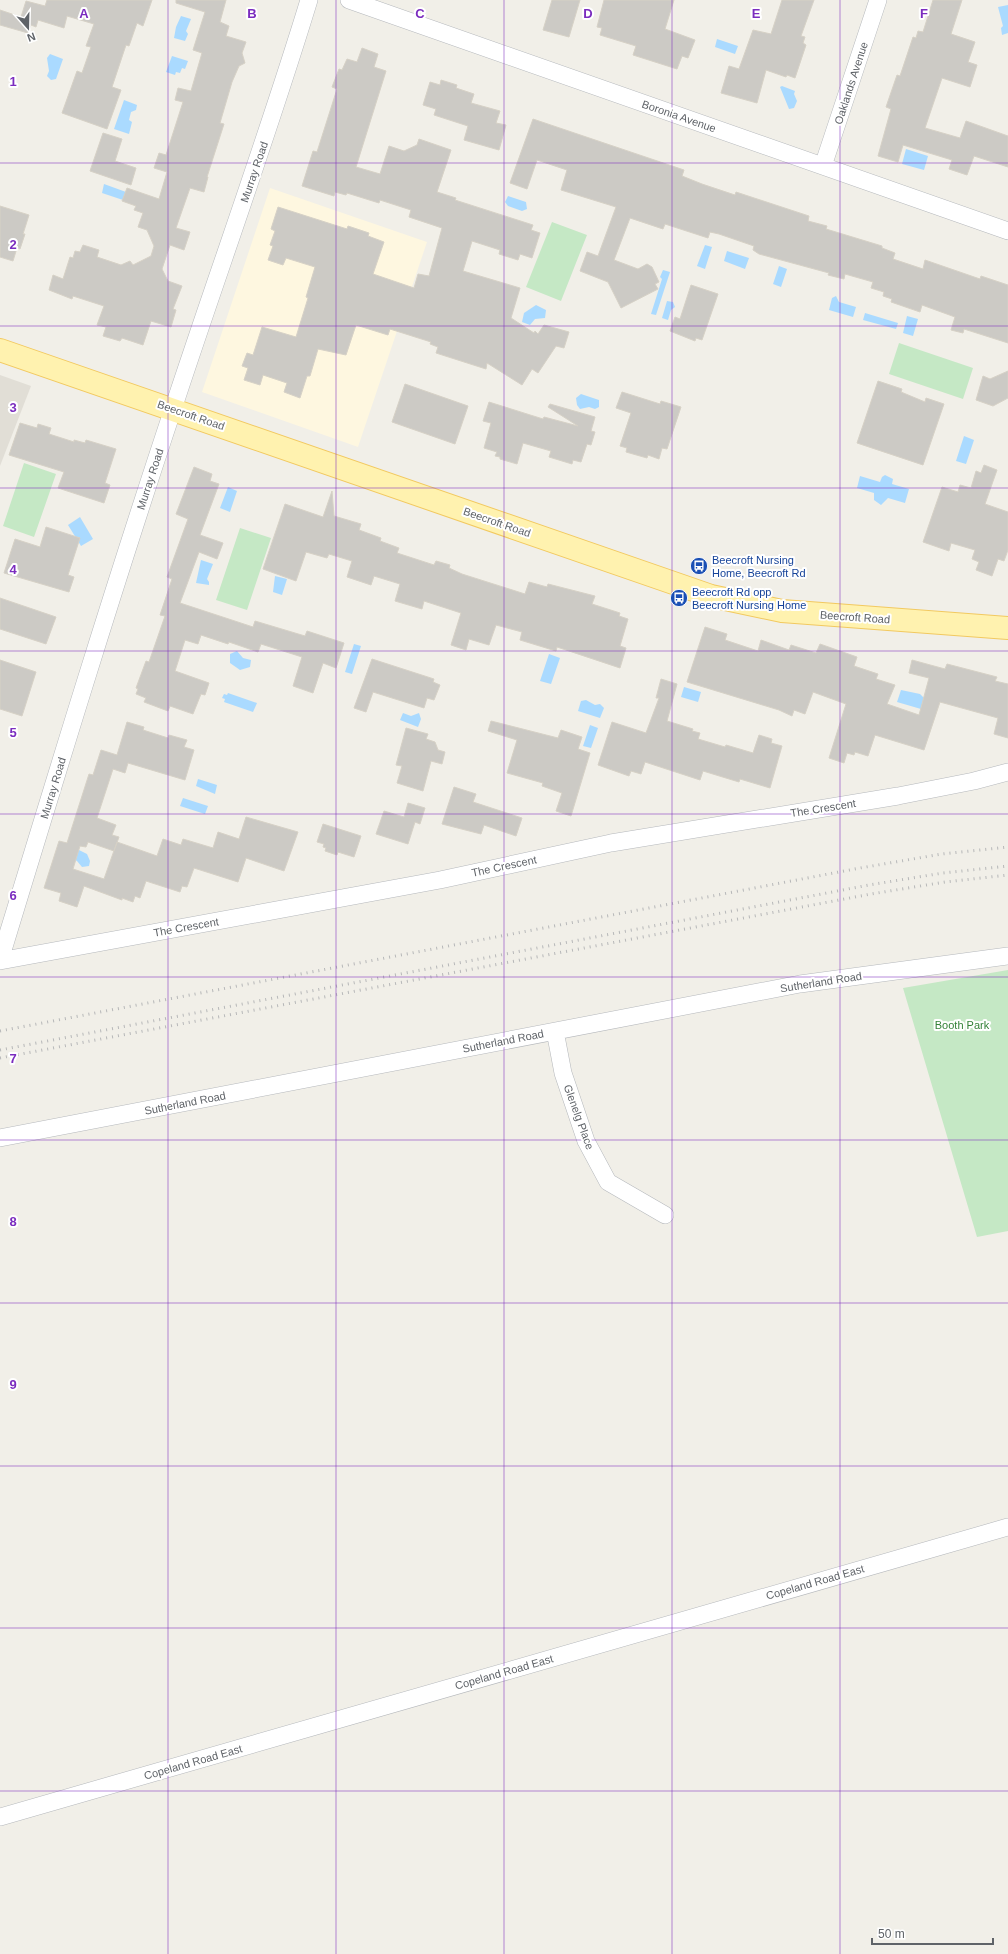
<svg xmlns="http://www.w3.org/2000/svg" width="1008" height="1954" viewBox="0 0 1008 1954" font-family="Helvetica,sans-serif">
	<rect width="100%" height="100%" fill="#f1efe8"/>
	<!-- commercial -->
	<path fill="#fef7e0" d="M 270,188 L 427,242 L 358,447 L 202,392 Z"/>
	<!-- education -->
	<path fill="#e1ded6" d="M 0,375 L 31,386 L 0,466 Z"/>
	<!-- green -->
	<path fill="#c5e8c5" d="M 552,222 L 587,235 L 561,301 L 526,287 Z
		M 899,343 L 973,368 L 963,399 L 889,374 Z
		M 24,463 L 56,474 L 34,537 L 3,526 Z
		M 240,528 L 271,538 L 247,610 L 216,600 Z
		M 1008,970 L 1008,1231 L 977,1237 L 903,988 Z"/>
	<!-- water -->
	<path fill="#aadaff" d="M 1008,5 L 1008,33 L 1002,35 L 1001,28 L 1003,26 L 998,7 Z
		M 181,16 L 191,19 L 186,31 L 188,34 L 185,41 L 174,38 L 176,27 Z
		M 717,39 L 738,46 L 735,54 L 715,47 Z
		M 50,54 L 63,59 L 56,79 L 51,80 L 47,76 L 49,71 L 47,58 Z
		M 172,56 L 188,61 L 185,69 L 182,68 L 180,73 L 176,72 L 175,75 L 166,72 Z
		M 782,86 L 795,91 L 794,94 L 797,101 L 794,108 L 789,109 L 780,87 Z
		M 124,100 L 137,105 L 136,110 L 131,112 L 129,120 L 132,122 L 129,134 L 114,129 Z
		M 906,149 L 928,156 L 924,170 L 902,164 Z
		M 104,184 L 126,192 L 123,200 L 102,193 Z
		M 508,196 L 526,202 L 527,209 L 522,211 L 508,206 L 505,202 Z
		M 705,245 L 712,247 L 705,269 L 697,266 Z
		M 727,251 L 749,258 L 745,269 L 724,261 Z
		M 779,266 L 787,269 L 781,287 L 773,284 Z
		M 663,270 L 670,272 L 656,315 L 651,314 L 662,279 L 660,277 Z
		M 836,296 L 839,302 L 856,307 L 853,317 L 829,310 L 832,298 Z
		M 667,301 L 673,302 L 675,307 L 671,310 L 668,320 L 662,318 Z
		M 536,305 L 546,310 L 545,318 L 535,319 L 530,325 L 522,322 L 524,313 Z
		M 865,313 L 898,323 L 896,329 L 863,320 Z
		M 907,316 L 918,319 L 913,336 L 903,333 Z
		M 581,394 L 599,400 L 599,407 L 595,409 L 589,407 L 580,409 L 577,405 L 576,398 Z
		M 964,436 L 974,440 L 966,464 L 956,461 Z
		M 885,475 L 893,479 L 892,484 L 909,489 L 905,503 L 888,498 L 881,505 L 874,500 L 874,493 L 857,488 L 860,476 L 880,482 L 882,477 Z
		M 228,487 L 237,491 L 230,512 L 220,508 Z
		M 80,517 L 93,539 L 81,546 L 68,525 Z
		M 201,560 L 213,564 L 207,579 L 209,582 L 209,585 L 196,583 Z
		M 275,576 L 287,579 L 282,595 L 273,592 Z
		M 354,644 L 361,646 L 352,674 L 345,672 Z
		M 237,651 L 243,658 L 251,660 L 250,667 L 240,670 L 230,663 L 230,654 Z
		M 549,654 L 560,658 L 551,684 L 540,681 Z
		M 684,687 L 701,692 L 698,702 L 681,697 Z
		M 901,690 L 920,694 L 924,698 L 921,709 L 897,702 Z
		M 228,693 L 257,703 L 253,712 L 224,702 L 225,699 L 222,698 L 224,694 L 227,695 Z
		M 586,700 L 595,705 L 600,704 L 604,708 L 600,718 L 578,711 L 581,701 Z
		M 403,713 L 411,716 L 419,713 L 421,719 L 418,727 L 400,720 Z
		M 590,725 L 598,728 L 591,748 L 583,746 Z
		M 198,779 L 217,785 L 215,794 L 196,786 Z
		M 183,798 L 208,806 L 205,814 L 180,806 Z
		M 77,849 L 87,854 L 90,861 L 89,866 L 82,867 L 77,861 L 72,858 Z"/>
	<!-- building -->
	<path fill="#cccac5" stroke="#d6d1c6" d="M 47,0 L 152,0 L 143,26 L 137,23 L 129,46 L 126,45 L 112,87 L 121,90 L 107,129 L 62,113 L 77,71 L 82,73 L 91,47 L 86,46 L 94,24 L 67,16 L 64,28 L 38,20 L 36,27 L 31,25 L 28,33 L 0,25 L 0,10 L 21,17 L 26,1 L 45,6 Z
		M 176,0 L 226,0 L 220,22 L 229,26 L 226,36 L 246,42 L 242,53 L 245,63 L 239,66 L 232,82 L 220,123 L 224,124 L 207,177 L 208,177 L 204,192 L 190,188 L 176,228 L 190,232 L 184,250 L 170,245 L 162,269 L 168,281 L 182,286 L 173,309 L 176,310 L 171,327 L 151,321 L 143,345 L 122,338 L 120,341 L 103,336 L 106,327 L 97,325 L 104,306 L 73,296 L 72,299 L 49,290 L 53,275 L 63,279 L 70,257 L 73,258 L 75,251 L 80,252 L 83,245 L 99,250 L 97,257 L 121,265 L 130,261 L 133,265 L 151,256 L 154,246 L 147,230 L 138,227 L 143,213 L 134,210 L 136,206 L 122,201 L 127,188 L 159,199 L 167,172 L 154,168 L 159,153 L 166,155 L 183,102 L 175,100 L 178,88 L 191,91 L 202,53 L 193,50 L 205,12 L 176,3 Z
		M 552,0 L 580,0 L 569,37 L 543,30 Z
		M 604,0 L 674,0 L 665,29 L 695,40 L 688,58 L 682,56 L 677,69 L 633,55 L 636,46 L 600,35 L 602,28 L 597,27 Z
		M 782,0 L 814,0 L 801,36 L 805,37 L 803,43 L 806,45 L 795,78 L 787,75 L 786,77 L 766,70 L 757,103 L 721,93 L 729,66 L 739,69 L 753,30 L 771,34 Z
		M 933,0 L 962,0 L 951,34 L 975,42 L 968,62 L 977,65 L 970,87 L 942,78 L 925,128 L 960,138 L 966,121 L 1008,136 L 1008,167 L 974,156 L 967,175 L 949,169 L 952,160 L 903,145 L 898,162 L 878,156 L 891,109 L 886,107 L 897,75 L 900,76 L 913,37 L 916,38 L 918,31 L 923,32 Z
		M 362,48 L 378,54 L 374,67 L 386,71 L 356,167 L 380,174 L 389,146 L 404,151 L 417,145 L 419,139 L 451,150 L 437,192 L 456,198 L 455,200 L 533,225 L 531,230 L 540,233 L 532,258 L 520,254 L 518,260 L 499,254 L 500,250 L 472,241 L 463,271 L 520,288 L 511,318 L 534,333 L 535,331 L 538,334 L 544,325 L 569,332 L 564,348 L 556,346 L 538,373 L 532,369 L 522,385 L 487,363 L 486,369 L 436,353 L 438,347 L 430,344 L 431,342 L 390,329 L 388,335 L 356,325 L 346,355 L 318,349 L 310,376 L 307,376 L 300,398 L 284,392 L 287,383 L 263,375 L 260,385 L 244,380 L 248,368 L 242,366 L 247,353 L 253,355 L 262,327 L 296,337 L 308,298 L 306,297 L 315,267 L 286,258 L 283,265 L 268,260 L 273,246 L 270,245 L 275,231 L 271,229 L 278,207 L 347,229 L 348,226 L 369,233 L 368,236 L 384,242 L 373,274 L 414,288 L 418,274 L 429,276 L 442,228 L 409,217 L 411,210 L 380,200 L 379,203 L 347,193 L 346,195 L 335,192 L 334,196 L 302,186 L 313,151 L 317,152 L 337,89 L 332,87 L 339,69 L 342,70 L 347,59 L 357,62 Z
		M 441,80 L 457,85 L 456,88 L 474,94 L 471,103 L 500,111 L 496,123 L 506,125 L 499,150 L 464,140 L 468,126 L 434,115 L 436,109 L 423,105 L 430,82 L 440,85 Z
		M 533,119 L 684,170 L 682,176 L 702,184 L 735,195 L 736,192 L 809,216 L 808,221 L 827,226 L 826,229 L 882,246 L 882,248 L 895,253 L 893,259 L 923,269 L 925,260 L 980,279 L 981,276 L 1008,285 L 1008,343 L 964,329 L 963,333 L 951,330 L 955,317 L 922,305 L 920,312 L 891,302 L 892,299 L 883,296 L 884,292 L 871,288 L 873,282 L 845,274 L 844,279 L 828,275 L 829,273 L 759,254 L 753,250 L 754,246 L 719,234 L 710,232 L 708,238 L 665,224 L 663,229 L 630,218 L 614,260 L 638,269 L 647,264 L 652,267 L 659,282 L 655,284 L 658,289 L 621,308 L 608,282 L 580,271 L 587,252 L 598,256 L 616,207 L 561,190 L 567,170 L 537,160 L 527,189 L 510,183 Z
		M 103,133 L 122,139 L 115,161 L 136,168 L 131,185 L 90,171 Z
		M 0,206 L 29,215 L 23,234 L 25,234 L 20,249 L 17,248 L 13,261 L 0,257 Z
		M 691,285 L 718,294 L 702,340 L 696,338 L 695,341 L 670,331 L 675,317 L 680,319 Z
		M 1008,371 L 1008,398 L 993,406 L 976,400 L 983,376 L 990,379 Z
		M 878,381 L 902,389 L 901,392 L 925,402 L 926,398 L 944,404 L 923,465 L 857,443 Z
		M 405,384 L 468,406 L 455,444 L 392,422 Z
		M 622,392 L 660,404 L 661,401 L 681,407 L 667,449 L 662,448 L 659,459 L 648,455 L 647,458 L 626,452 L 627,448 L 620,446 L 631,413 L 616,408 Z
		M 489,402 L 543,419 L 544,417 L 578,426 L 548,407 L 550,404 L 595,417 L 591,431 L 595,432 L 591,445 L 587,444 L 581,462 L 573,460 L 572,464 L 549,457 L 551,451 L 523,443 L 517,464 L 500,459 L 500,457 L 495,456 L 497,452 L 484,448 L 491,423 L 483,421 Z
		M 20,423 L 37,428 L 38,424 L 51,428 L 49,434 L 74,442 L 74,440 L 85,443 L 86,440 L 116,449 L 105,483 L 110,485 L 104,503 L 58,488 L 64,472 L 9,455 Z
		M 984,465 L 997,470 L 985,504 L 1008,512 L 1008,550 L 1004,561 L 998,559 L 992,576 L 976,570 L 979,562 L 972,559 L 975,550 L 951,543 L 949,551 L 923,542 L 942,487 L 958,492 L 960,485 L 971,488 L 976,471 L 981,473 Z
		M 194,467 L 212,474 L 210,481 L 219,484 L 200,535 L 223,543 L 217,559 L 199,552 L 180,603 L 253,627 L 255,621 L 305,636 L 307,631 L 344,643 L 336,668 L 323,663 L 313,693 L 293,686 L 302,657 L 261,644 L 258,652 L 229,642 L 228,644 L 201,635 L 198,644 L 185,640 L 175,671 L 209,683 L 205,695 L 201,694 L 193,714 L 170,706 L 168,711 L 144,702 L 146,698 L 136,694 L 138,689 L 136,688 L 146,661 L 149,662 L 165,616 L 160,615 L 172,579 L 167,577 L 188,519 L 176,514 Z
		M 332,491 L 334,516 L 361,524 L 359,530 L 381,538 L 380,541 L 399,548 L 397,553 L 434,565 L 436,561 L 450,565 L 449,568 L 462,574 L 525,594 L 529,582 L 547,587 L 548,584 L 595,596 L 592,604 L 620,613 L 619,616 L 628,619 L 620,646 L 626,648 L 620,668 L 557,647 L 556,651 L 520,640 L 522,632 L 496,625 L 489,645 L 469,639 L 466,650 L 451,645 L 461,613 L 424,601 L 422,609 L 395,601 L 400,584 L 374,576 L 371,585 L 347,577 L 352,561 L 329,554 L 327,558 L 306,552 L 296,581 L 263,569 L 285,504 L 323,517 Z
		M 46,527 L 80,538 L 68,575 L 74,577 L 69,592 L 4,573 L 15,539 L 40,547 Z
		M 0,598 L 56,617 L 46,644 L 0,629 Z
		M 705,627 L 727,634 L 725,640 L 758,651 L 761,640 L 789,650 L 791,645 L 816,653 L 820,644 L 857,657 L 854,666 L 878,674 L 876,679 L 895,685 L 887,704 L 919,715 L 929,678 L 909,673 L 912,660 L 945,669 L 947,664 L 997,677 L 995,681 L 1008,684 L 1008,738 L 994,734 L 998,718 L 940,702 L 924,750 L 875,735 L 868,756 L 855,752 L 854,755 L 847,753 L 844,763 L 829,758 L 846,704 L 813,692 L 805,714 L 794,710 L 792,716 L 779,710 L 687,682 Z
		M 372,659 L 434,679 L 433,682 L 440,685 L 434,700 L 427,698 L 424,708 L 373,692 L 366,712 L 354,708 Z
		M 0,660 L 36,672 L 22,716 L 0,709 Z
		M 661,679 L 677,684 L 667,721 L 693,729 L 692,731 L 700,733 L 698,739 L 725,747 L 726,745 L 753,753 L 759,735 L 772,739 L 771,743 L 782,746 L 770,788 L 740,779 L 739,782 L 703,771 L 700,780 L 645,762 L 641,774 L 631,771 L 629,776 L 598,765 L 612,722 L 646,733 L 659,698 L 656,698 Z
		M 491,721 L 558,738 L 561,730 L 582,737 L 578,749 L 590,753 L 571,816 L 556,811 L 562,793 L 542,786 L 543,783 L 507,773 L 517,740 L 488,731 Z
		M 127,722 L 144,727 L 143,730 L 168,738 L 169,735 L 187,740 L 184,747 L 194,750 L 185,780 L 128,763 L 125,773 L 113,769 L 97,818 L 116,825 L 112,835 L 119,837 L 114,851 L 88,842 L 86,847 L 80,846 L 73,869 L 104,879 L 117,842 L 157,856 L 163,839 L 181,845 L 183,839 L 213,848 L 218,832 L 239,839 L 246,817 L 298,832 L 284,871 L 246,858 L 238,882 L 194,868 L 187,887 L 182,886 L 180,892 L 146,881 L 140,898 L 135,896 L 133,902 L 122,898 L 122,900 L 84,886 L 77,907 L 59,901 L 61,893 L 44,888 L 59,841 L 67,843 L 89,774 L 93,775 L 101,750 L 117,755 Z
		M 406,728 L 428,734 L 426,739 L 435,742 L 438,750 L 445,752 L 442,764 L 431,761 L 423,791 L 397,783 L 402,766 L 396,765 Z
		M 454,787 L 476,794 L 473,802 L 522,818 L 516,836 L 484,825 L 481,834 L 442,824 Z
		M 408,803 L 425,808 L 420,824 L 415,822 L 408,844 L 376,834 L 384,811 L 404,817 Z
		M 323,824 L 361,836 L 354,857 L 338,852 L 337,855 L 325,851 L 326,848 L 323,847 L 324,844 L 317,842 Z"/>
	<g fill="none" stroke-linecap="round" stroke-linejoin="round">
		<defs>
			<path id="street" d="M 349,0 L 1008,231
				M 823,166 L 878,0
				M 0,960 C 56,776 112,592 173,409 C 218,272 267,138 309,0
				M 0,961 L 440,880 L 611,843 L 898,796 L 974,781 L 1008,772
				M 555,1031 L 563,1073 L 586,1141 L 608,1182 L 665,1215
				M 0,1138 L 800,984 L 1008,956
				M 0,1817 L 1008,1527"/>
			<path id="primary" d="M 0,350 L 711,596 L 782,611 L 1008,628"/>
		</defs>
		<!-- street casing -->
		<use href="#street" stroke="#b5b8bc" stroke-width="18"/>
		<!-- primary casing -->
		<use href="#primary" stroke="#f2c960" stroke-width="24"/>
		<!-- street -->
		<use href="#street" stroke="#fff" stroke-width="17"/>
		<!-- primary -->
		<use href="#primary" stroke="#fff2af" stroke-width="22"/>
		<!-- rail -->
		<path stroke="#b6b7b8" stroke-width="3" stroke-dasharray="1 5" stroke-linecap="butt" d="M 0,1031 L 860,868 L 942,854 L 1008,847
			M 0,1050 L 869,885 L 943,873 L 1008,866
			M 0,1058 L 871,894 L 945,882 L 1008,875"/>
	</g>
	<!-- grid -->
	<path fill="none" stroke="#7b2cbf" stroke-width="1" stroke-opacity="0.55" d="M 168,0 L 168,1954M 336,0 L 336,1954M 504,0 L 504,1954M 672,0 L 672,1954M 840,0 L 840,1954M 0,163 L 1008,163M 0,326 L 1008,326M 0,488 L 1008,488M 0,651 L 1008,651M 0,814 L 1008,814M 0,977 L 1008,977M 0,1140 L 1008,1140M 0,1303 L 1008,1303M 0,1466 L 1008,1466M 0,1628 L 1008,1628M 0,1791 L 1008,1791"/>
	<!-- icons -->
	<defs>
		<symbol id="bus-disc" viewBox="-11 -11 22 22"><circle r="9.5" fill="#1a4fb4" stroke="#fff"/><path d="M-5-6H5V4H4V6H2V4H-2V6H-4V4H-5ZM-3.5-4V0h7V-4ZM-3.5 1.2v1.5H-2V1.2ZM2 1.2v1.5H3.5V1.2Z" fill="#fff"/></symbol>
	</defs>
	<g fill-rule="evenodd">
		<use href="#bus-disc" x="689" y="556" width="20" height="20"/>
		<use href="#bus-disc" x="669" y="588" width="20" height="20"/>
	</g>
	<g text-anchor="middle" stroke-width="4" stroke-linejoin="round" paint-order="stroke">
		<!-- street labels -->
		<g font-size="11" fill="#5f6368" stroke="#fff">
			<text transform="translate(851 83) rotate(-72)" y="4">Oaklands Avenue</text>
			<text transform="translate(679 116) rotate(19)" y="4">Boronia Avenue</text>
			<text transform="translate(254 172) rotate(-71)" y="4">Murray Road</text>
			<text transform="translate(191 415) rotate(19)" y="4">Beecroft Road</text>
			<text transform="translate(150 479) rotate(-72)" y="4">Murray Road</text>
			<text transform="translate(497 522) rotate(19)" y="4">Beecroft Road</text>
			<text transform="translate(855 617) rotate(4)" y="4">Beecroft Road</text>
			<text transform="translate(53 788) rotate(-73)" y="4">Murray Road</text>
			<text transform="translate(823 808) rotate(-9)" y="4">The Crescent</text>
			<text transform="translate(504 866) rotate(-12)" y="4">The Crescent</text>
			<text transform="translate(186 927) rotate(-10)" y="4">The Crescent</text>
			<text transform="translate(821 982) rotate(-9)" y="4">Sutherland Road</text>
			<text transform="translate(503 1041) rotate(-11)" y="4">Sutherland Road</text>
			<text transform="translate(185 1103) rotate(-11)" y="4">Sutherland Road</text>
			<text transform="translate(579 1117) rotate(70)" y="4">Glenelg Place</text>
			<text transform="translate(815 1582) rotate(-16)" y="4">Copeland Road East</text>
			<text transform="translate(504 1672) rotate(-16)" y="4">Copeland Road East</text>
			<text transform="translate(193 1762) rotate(-16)" y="4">Copeland Road East</text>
		</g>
		<!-- transit labels -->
		<g font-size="11" fill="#164399" stroke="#fff" text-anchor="start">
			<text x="712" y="564">Beecroft Nursing<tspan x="712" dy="13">Home, Beecroft Rd</tspan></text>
			<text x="692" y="596">Beecroft Rd opp<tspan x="692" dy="13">Beecroft Nursing Home</tspan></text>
		</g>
		<!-- park labels -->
		<g font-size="11" fill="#348238" stroke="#fff">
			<text x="962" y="1029">Booth Park</text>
		</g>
	</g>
	<g font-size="13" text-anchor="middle" font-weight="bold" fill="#7b2cbf" stroke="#fff" stroke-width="4" stroke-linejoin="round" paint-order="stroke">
		<text x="84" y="18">A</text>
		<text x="252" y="18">B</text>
		<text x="420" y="18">C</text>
		<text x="588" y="18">D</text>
		<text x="756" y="18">E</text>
		<text x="924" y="18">F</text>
		<text x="13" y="86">1</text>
		<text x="13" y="249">2</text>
		<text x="13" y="412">3</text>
		<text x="13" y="574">4</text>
		<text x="13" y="737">5</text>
		<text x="13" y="900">6</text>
		<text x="13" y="1063">7</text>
		<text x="13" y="1226">8</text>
		<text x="13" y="1389">9</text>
	</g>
	<!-- north arrow -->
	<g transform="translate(28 28) rotate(160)" stroke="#ffffff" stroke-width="3" paint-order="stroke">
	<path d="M0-3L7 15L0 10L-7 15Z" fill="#5f6368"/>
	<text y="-6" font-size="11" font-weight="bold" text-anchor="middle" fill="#5f6368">N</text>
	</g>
	<!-- scale -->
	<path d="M872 1938v6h121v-6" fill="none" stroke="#5f6368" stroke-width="2"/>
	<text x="878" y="1938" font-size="12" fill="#5f6368" stroke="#ffffff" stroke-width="3" paint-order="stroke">50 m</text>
</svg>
